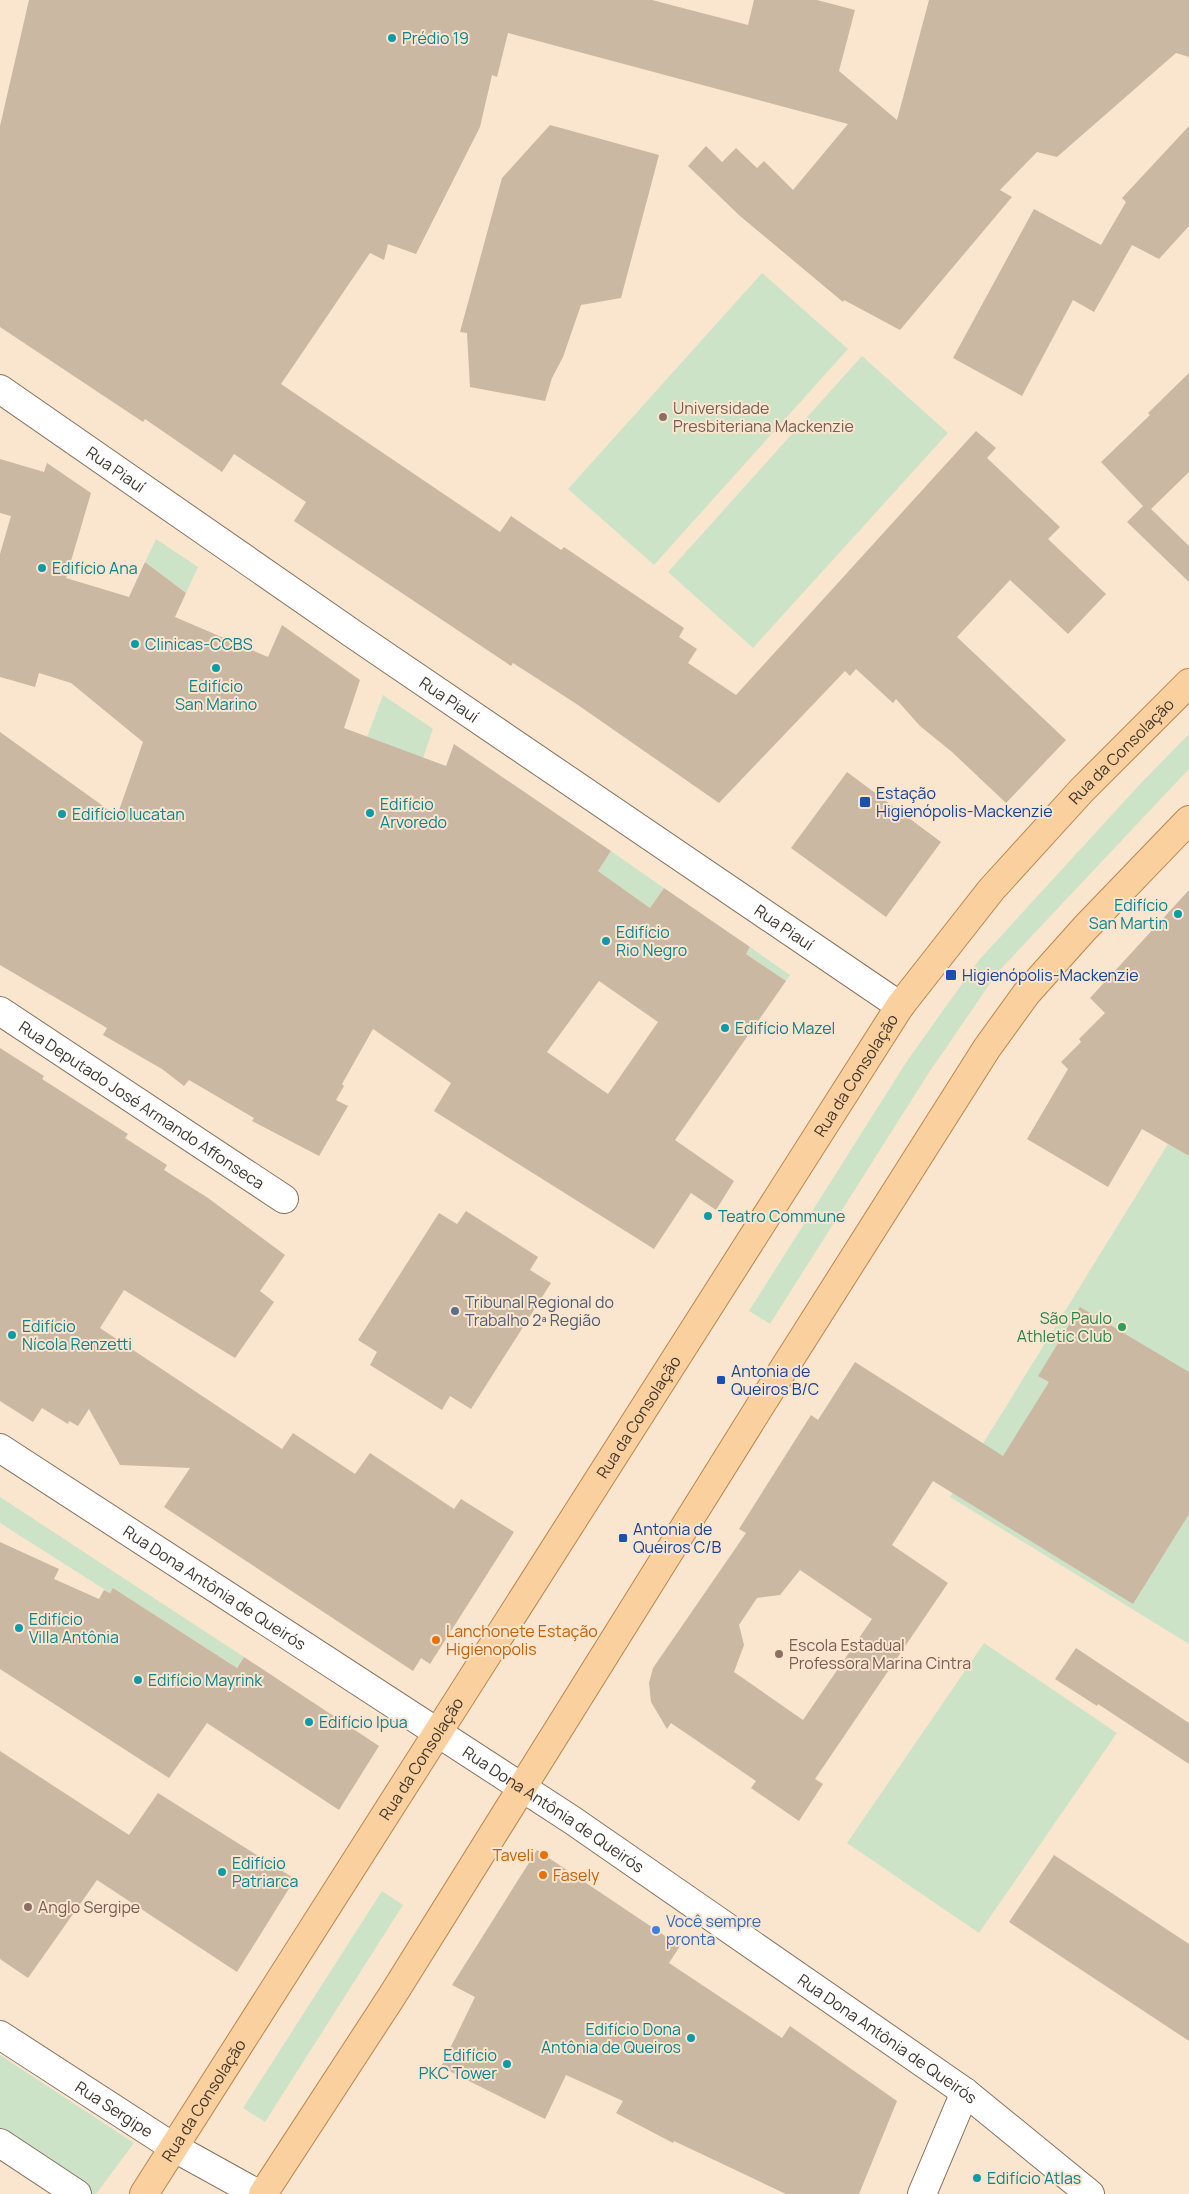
<svg xmlns="http://www.w3.org/2000/svg" width="1189" height="2194" viewBox="0 0 1189 2194" font-family="Manrope,sans-serif">
	<rect width="100%" height="100%" fill="#fae6cf"/>
	<!-- green -->
	<path fill="#cde3c8" d="M 762,273 L 848,349 L 654,565 L 568,489 Z
		M 862,356 L 948,433 L 753,648 L 668,572 Z
		M 156,539 L 198,567 L 186,593 L 145,562 Z
		M 383,695 L 433,729 L 423,758 L 367,737 Z
		M 1189,734 L 1189,769 L 998,972 L 928,1074 L 770,1324 L 749,1311 L 907,1061 L 979,960 L 1141,783 Z
		M 611,851 L 664,888 L 650,908 L 598,871 Z
		M 750,947 L 790,975 L 786,981 L 746,954 Z
		M 1168,1144 L 1189,1156 L 1189,1644 L 950,1497 Z
		M 0,1497 L 244,1657 L 233,1673 L 231,1664 L 113,1588 L 110,1593 L 0,1523 Z
		M 984,1643 L 1117,1733 L 979,1933 L 847,1843 Z
		M 382,1891 L 403,1905 L 265,2122 L 243,2108 Z
		M 0,2055 L 134,2143 L 96,2194 L 92,2194 L 0,2131 Z"/>
	<!-- building -->
	<path fill="#cbb8a2" fill-rule="evenodd" d="M 29,0 L 652,0 L 748,25 L 754,0 L 817,0 L 855,10 L 839,71 L 897,120 L 929,0 L 1189,0 L 1189,57 L 1176,53 L 1057,157 L 1037,152 L 1000,190 L 1012,197 L 900,330 L 844,300 L 843,302 L 740,216 L 688,166 L 706,146 L 722,162 L 736,148 L 757,168 L 764,161 L 793,190 L 848,124 L 508,33 L 497,77 L 492,75 L 480,127 L 416,254 L 388,244 L 384,260 L 370,253 L 281,384 L 500,532 L 511,516 L 561,550 L 564,547 L 684,628 L 679,637 L 697,649 L 688,663 L 736,695 L 976,431 L 996,448 L 987,458 L 1060,527 L 1048,539 L 1106,594 L 1068,634 L 1010,580 L 957,637 L 1066,740 L 1006,803 L 952,752 L 920,726 L 896,699 L 893,703 L 856,669 L 850,676 L 845,671 L 719,803 L 575,703 L 513,663 L 511,666 L 294,521 L 306,502 L 234,454 L 222,472 L 145,419 L 143,422 L 0,327 L 0,126 Z
		M 550,125 L 659,155 L 621,298 L 581,305 L 563,357 L 552,378 L 545,401 L 470,387 L 467,333 L 460,332 L 502,178 Z
		M 1189,126 L 1189,226 L 1159,259 L 1132,245 L 1094,312 L 1073,300 L 1022,396 L 953,358 L 1034,209 L 1101,245 L 1126,202 L 1122,198 Z
		M 1189,373 L 1189,472 L 1151,509 L 1189,546 L 1189,582 L 1127,522 L 1143,506 L 1101,462 L 1150,415 L 1148,413 Z
		M 0,459 L 44,472 L 47,463 L 91,493 L 66,578 L 129,597 L 145,562 L 186,593 L 175,617 L 268,657 L 282,625 L 360,680 L 344,728 L 446,766 L 454,744 L 611,851 L 598,871 L 650,908 L 664,888 L 750,947 L 746,954 L 786,981 L 675,1140 L 734,1181 L 716,1210 L 691,1193 L 654,1249 L 434,1111 L 451,1083 L 373,1029 L 342,1084 L 344,1086 L 336,1100 L 348,1106 L 319,1156 L 252,1121 L 254,1118 L 189,1080 L 184,1086 L 162,1069 L 103,1035 L 107,1028 L 0,965 L 0,732 L 117,816 L 143,742 L 71,683 L 39,673 L 35,687 L 0,677 L 0,554 L 11,516 L 0,513 ZM 599,981 L 658,1022 L 608,1094 L 547,1052 Z
		M 847,772 L 941,842 L 886,917 L 791,848 Z
		M 1189,890 L 1189,1156 L 1142,1129 L 1108,1187 L 1027,1139 L 1068,1069 L 1061,1062 L 1081,1042 L 1079,1039 L 1105,1013 L 1090,998 Z
		M 0,1048 L 44,1076 L 42,1079 L 128,1134 L 125,1138 L 167,1165 L 164,1170 L 208,1198 L 285,1255 L 260,1291 L 274,1302 L 235,1358 L 124,1290 L 100,1328 L 282,1449 L 293,1433 L 355,1474 L 370,1453 L 454,1509 L 461,1499 L 514,1532 L 430,1664 L 421,1658 L 413,1671 L 164,1507 L 190,1468 L 120,1465 L 89,1409 L 78,1426 L 69,1421 L 68,1424 L 42,1408 L 33,1422 L 0,1401 Z
		M 466,1211 L 538,1257 L 530,1270 L 551,1283 L 471,1409 L 450,1396 L 442,1410 L 370,1365 L 377,1352 L 358,1340 L 439,1213 L 457,1224 Z
		M 1080,1307 L 1189,1372 L 1189,1514 L 1133,1604 L 933,1481 L 892,1545 L 948,1583 L 815,1779 L 823,1784 L 799,1821 L 751,1788 L 756,1781 L 671,1723 L 667,1729 L 651,1702 L 649,1683 L 653,1668 L 746,1533 L 739,1529 L 811,1415 L 818,1420 L 855,1362 L 1003,1456 L 1049,1382 L 1038,1376 ZM 800,1570 L 872,1619 L 803,1720 L 734,1672 L 744,1645 L 739,1625 L 757,1598 L 780,1595 Z
		M 0,1542 L 59,1569 L 54,1579 L 99,1599 L 104,1590 L 110,1593 L 113,1588 L 237,1668 L 244,1657 L 379,1746 L 339,1810 L 207,1723 L 169,1778 L 0,1669 Z
		M 1076,1648 L 1189,1723 L 1189,1764 L 1098,1704 L 1097,1706 L 1055,1679 Z
		M 0,1751 L 129,1835 L 158,1793 L 295,1879 L 237,1972 L 97,1880 L 28,1978 L 0,1959 Z
		M 537,1850 L 680,1946 L 669,1963 L 782,2038 L 790,2026 L 897,2101 L 859,2194 L 786,2194 L 674,2141 L 673,2143 L 616,2113 L 623,2101 L 566,2075 L 545,2119 L 441,2067 L 475,1997 L 452,1985 Z
		M 1054,1855 L 1189,1944 L 1189,2041 L 1009,1922 Z"/>
	<g fill="none" stroke-linecap="round" stroke-linejoin="round">
		<defs>
			<g id="minor">
				<path id="s1" d="M 0,389 L 356,636 L 900,1006"/>
				<path id="s2" d="M 0,1011 L 284,1199"/>
				<path id="s3" d="M 0,1448 L 572,1820 L 965,2092 L 1090,2194"/>
				<path d="M 922,2194 L 965,2092"/>
			</g>
			<g id="tertiary">
				<path id="s4" d="M 0,2035 L 173,2147 L 258,2194"/>
				<path d="M 0,2143 L 77,2194"/>
			</g>
			<g id="primary">
				<path id="s5" d="M 144,2194 L 900,1006 L 991,890 L 1082,790 L 1189,683"/>
				<path d="M 263,2194 L 392,1996 L 762,1403 L 987,1048 L 1026,994 L 1085,928 L 1189,820"/>
			</g>
		</defs>
		<!-- minor casing -->
		<use href="#minor" stroke="#84725e" stroke-width="30"/>
		<!-- tertiary casing -->
		<use href="#tertiary" stroke="#84725e" stroke-width="30"/>
		<!-- primary casing -->
		<use href="#primary" stroke="#b8864e" stroke-width="30"/>
		<!-- minor -->
		<use href="#minor" stroke="#fff" stroke-width="28"/>
		<!-- tertiary -->
		<use href="#tertiary" stroke="#fff" stroke-width="28"/>
		<!-- primary -->
		<use href="#primary" stroke="#fbd09f" stroke-width="28"/>
	</g>
	<!-- markers -->
	<g fill="#0f9aa8" stroke="#fae6cf" stroke-width="2">
		<circle cx="392" cy="38" r="5"/>
		<circle cx="42" cy="568" r="5"/>
		<circle cx="135" cy="644" r="5"/>
		<circle cx="216" cy="668" r="5"/>
		<circle cx="370" cy="813" r="5"/>
		<circle cx="62" cy="814" r="5"/>
		<circle cx="1178" cy="914" r="5"/>
		<circle cx="606" cy="941" r="5"/>
		<circle cx="725" cy="1028" r="5"/>
		<circle cx="708" cy="1216" r="5"/>
		<circle cx="12" cy="1335" r="5"/>
		<circle cx="19" cy="1628" r="5"/>
		<circle cx="138" cy="1680" r="5"/>
		<circle cx="309" cy="1722" r="5"/>
		<circle cx="222" cy="1872" r="5"/>
		<circle cx="691" cy="2038" r="5"/>
		<circle cx="507" cy="2064" r="5"/>
		<circle cx="977" cy="2178" r="5"/>
	</g>
	<g fill="#8d6e63" stroke="#fae6cf" stroke-width="2">
		<circle cx="663" cy="417" r="5"/>
		<circle cx="779" cy="1654" r="5"/>
		<circle cx="28" cy="1907" r="5"/>
	</g>
	<g fill="#1a4fb4" stroke="#fae6cf" stroke-width="2">
		<rect x="859" y="796" width="12" height="12" rx="2.5"/>
		<rect x="945" y="969" width="12" height="12" rx="2.5"/>
		<rect x="716" y="1375" width="10" height="10" rx="2.5"/>
		<rect x="618" y="1533" width="10" height="10" rx="2.5"/>
	</g>
	<circle fill="#5c6f8a" stroke="#fae6cf" stroke-width="2" cx="455" cy="1311" r="5"/>
	<circle fill="#2e9e5b" stroke="#fae6cf" stroke-width="2" cx="1122" cy="1327" r="5"/>
	<g fill="#e8710a" stroke="#fae6cf" stroke-width="2">
		<circle cx="436" cy="1640" r="5"/>
		<circle cx="544" cy="1855" r="5"/>
		<circle cx="543" cy="1875" r="5"/>
	</g>
	<circle fill="#3f7fe0" stroke="#fae6cf" stroke-width="2" cx="656" cy="1930" r="5"/>
	<g text-anchor="middle" stroke-width="4" stroke-linejoin="round" paint-order="stroke">
		<!-- culture labels -->
		<g font-size="16" fill="#0d838f" stroke="#fae6cf" text-anchor="start">
			<text x="402" y="44">Prédio 19</text>
			<text x="52" y="574">Edifício Ana</text>
			<text x="145" y="650">Clinicas-CCBS</text>
			<text x="216" y="692" text-anchor="middle">Edifício<tspan x="216" dy="18">San Marino</tspan></text>
			<text x="380" y="810">Edifício<tspan x="380" dy="18">Arvoredo</tspan></text>
			<text x="72" y="820">Edifício Iucatan</text>
			<text x="1168" y="911" text-anchor="end">Edifício<tspan x="1168" dy="18">San Martin</tspan></text>
			<text x="616" y="938">Edifício<tspan x="616" dy="18">Rio Negro</tspan></text>
			<text x="735" y="1034">Edifício Mazel</text>
			<text x="718" y="1222">Teatro Commune</text>
			<text x="22" y="1332">Edifício<tspan x="22" dy="18">Nícola Renzetti</tspan></text>
			<text x="29" y="1625">Edifício<tspan x="29" dy="18">Villa Antônia</tspan></text>
			<text x="148" y="1686">Edifício Mayrink</text>
			<text x="319" y="1728">Edifício Ipua</text>
			<text x="232" y="1869">Edifício<tspan x="232" dy="18">Patriarca</tspan></text>
			<text x="681" y="2035" text-anchor="end">Edifício Dona<tspan x="681" dy="18">Antônia de Queiros</tspan></text>
			<text x="497" y="2061" text-anchor="end">Edifício<tspan x="497" dy="18">PKC Tower</tspan></text>
			<text x="987" y="2184">Edifício Atlas</text>
		</g>
		<!-- education labels -->
		<g font-size="16" fill="#785e54" stroke="#fae6cf" text-anchor="start">
			<text x="673" y="414">Universidade<tspan x="673" dy="18">Presbiteriana Mackenzie</tspan></text>
			<text x="789" y="1651">Escola Estadual<tspan x="789" dy="18">Professora Marina Cintra</tspan></text>
			<text x="38" y="1913">Anglo Sergipe</text>
		</g>
		<!-- street labels -->
		<g font-size="16" fill="#3f372e" stroke="#fae6cf">
			<text dy="6" stroke="none"><textPath href="#s1" startOffset="141">Rua Piauí</textPath></text>
			<text dy="6" stroke="none"><textPath href="#s1" startOffset="546">Rua Piauí</textPath></text>
			<text dy="6" stroke="none"><textPath href="#s5" startOffset="1746">Rua da Consolação</textPath></text>
			<text dy="6" stroke="none"><textPath href="#s1" startOffset="951">Rua Piauí</textPath></text>
			<text dy="6" stroke="none"><textPath href="#s5" startOffset="1326">Rua da Consolação</textPath></text>
			<text dy="6" stroke="none"><textPath href="#s2" startOffset="170">Rua Deputado José Armando Affonseca</textPath></text>
			<text dy="6" stroke="none"><textPath href="#s5" startOffset="921">Rua da Consolação</textPath></text>
			<text dy="6" stroke="none"><textPath href="#s3" startOffset="256">Rua Dona Antônia de Queirós</textPath></text>
			<text dy="6" stroke="none"><textPath href="#s5" startOffset="516">Rua da Consolação</textPath></text>
			<text dy="6" stroke="none"><textPath href="#s3" startOffset="661">Rua Dona Antônia de Queirós</textPath></text>
			<text dy="6" stroke="none"><textPath href="#s3" startOffset="1066">Rua Dona Antônia de Queirós</textPath></text>
			<text dy="6" stroke="none"><textPath href="#s5" startOffset="111">Rua da Consolação</textPath></text>
			<text dy="6" stroke="none"><textPath href="#s4" startOffset="136">Rua Sergipe</textPath></text>
		</g>
		<!-- transit labels -->
		<g font-size="16" fill="#164399" stroke="#fae6cf" text-anchor="start">
			<text x="876" y="799">Estação<tspan x="876" dy="18">Higienópolis-Mackenzie</tspan></text>
			<text x="962" y="981">Higienópolis-Mackenzie</text>
			<text x="731" y="1377">Antonia de<tspan x="731" dy="18">Queiros B/C</tspan></text>
			<text x="633" y="1535">Antonia de<tspan x="633" dy="18">Queiros C/B</tspan></text>
		</g>
		<!-- service labels -->
		<g font-size="16" fill="#4e5e75" stroke="#fae6cf" text-anchor="start">
			<text x="465" y="1308">Tribunal Regional do<tspan x="465" dy="18">Trabalho 2ª Região</tspan></text>
		</g>
		<!-- leisure labels -->
		<g font-size="16" fill="#27864d" stroke="#fae6cf" text-anchor="end">
			<text x="1112" y="1324">São Paulo<tspan x="1112" dy="18">Athletic Club</tspan></text>
		</g>
		<!-- food labels -->
		<g font-size="16" fill="#c56008" stroke="#fae6cf" text-anchor="start">
			<text x="446" y="1637">Lanchonete Estação<tspan x="446" dy="18">Higienopolis</tspan></text>
			<text x="534" y="1861" text-anchor="end">Taveli</text>
			<text x="553" y="1881">Fasely</text>
		</g>
		<!-- shop labels -->
		<g font-size="16" fill="#366cbe" stroke="#fae6cf" text-anchor="start">
			<text x="666" y="1927">Você sempre<tspan x="666" dy="18">pronta</tspan></text>
		</g>
	</g>
</svg>
